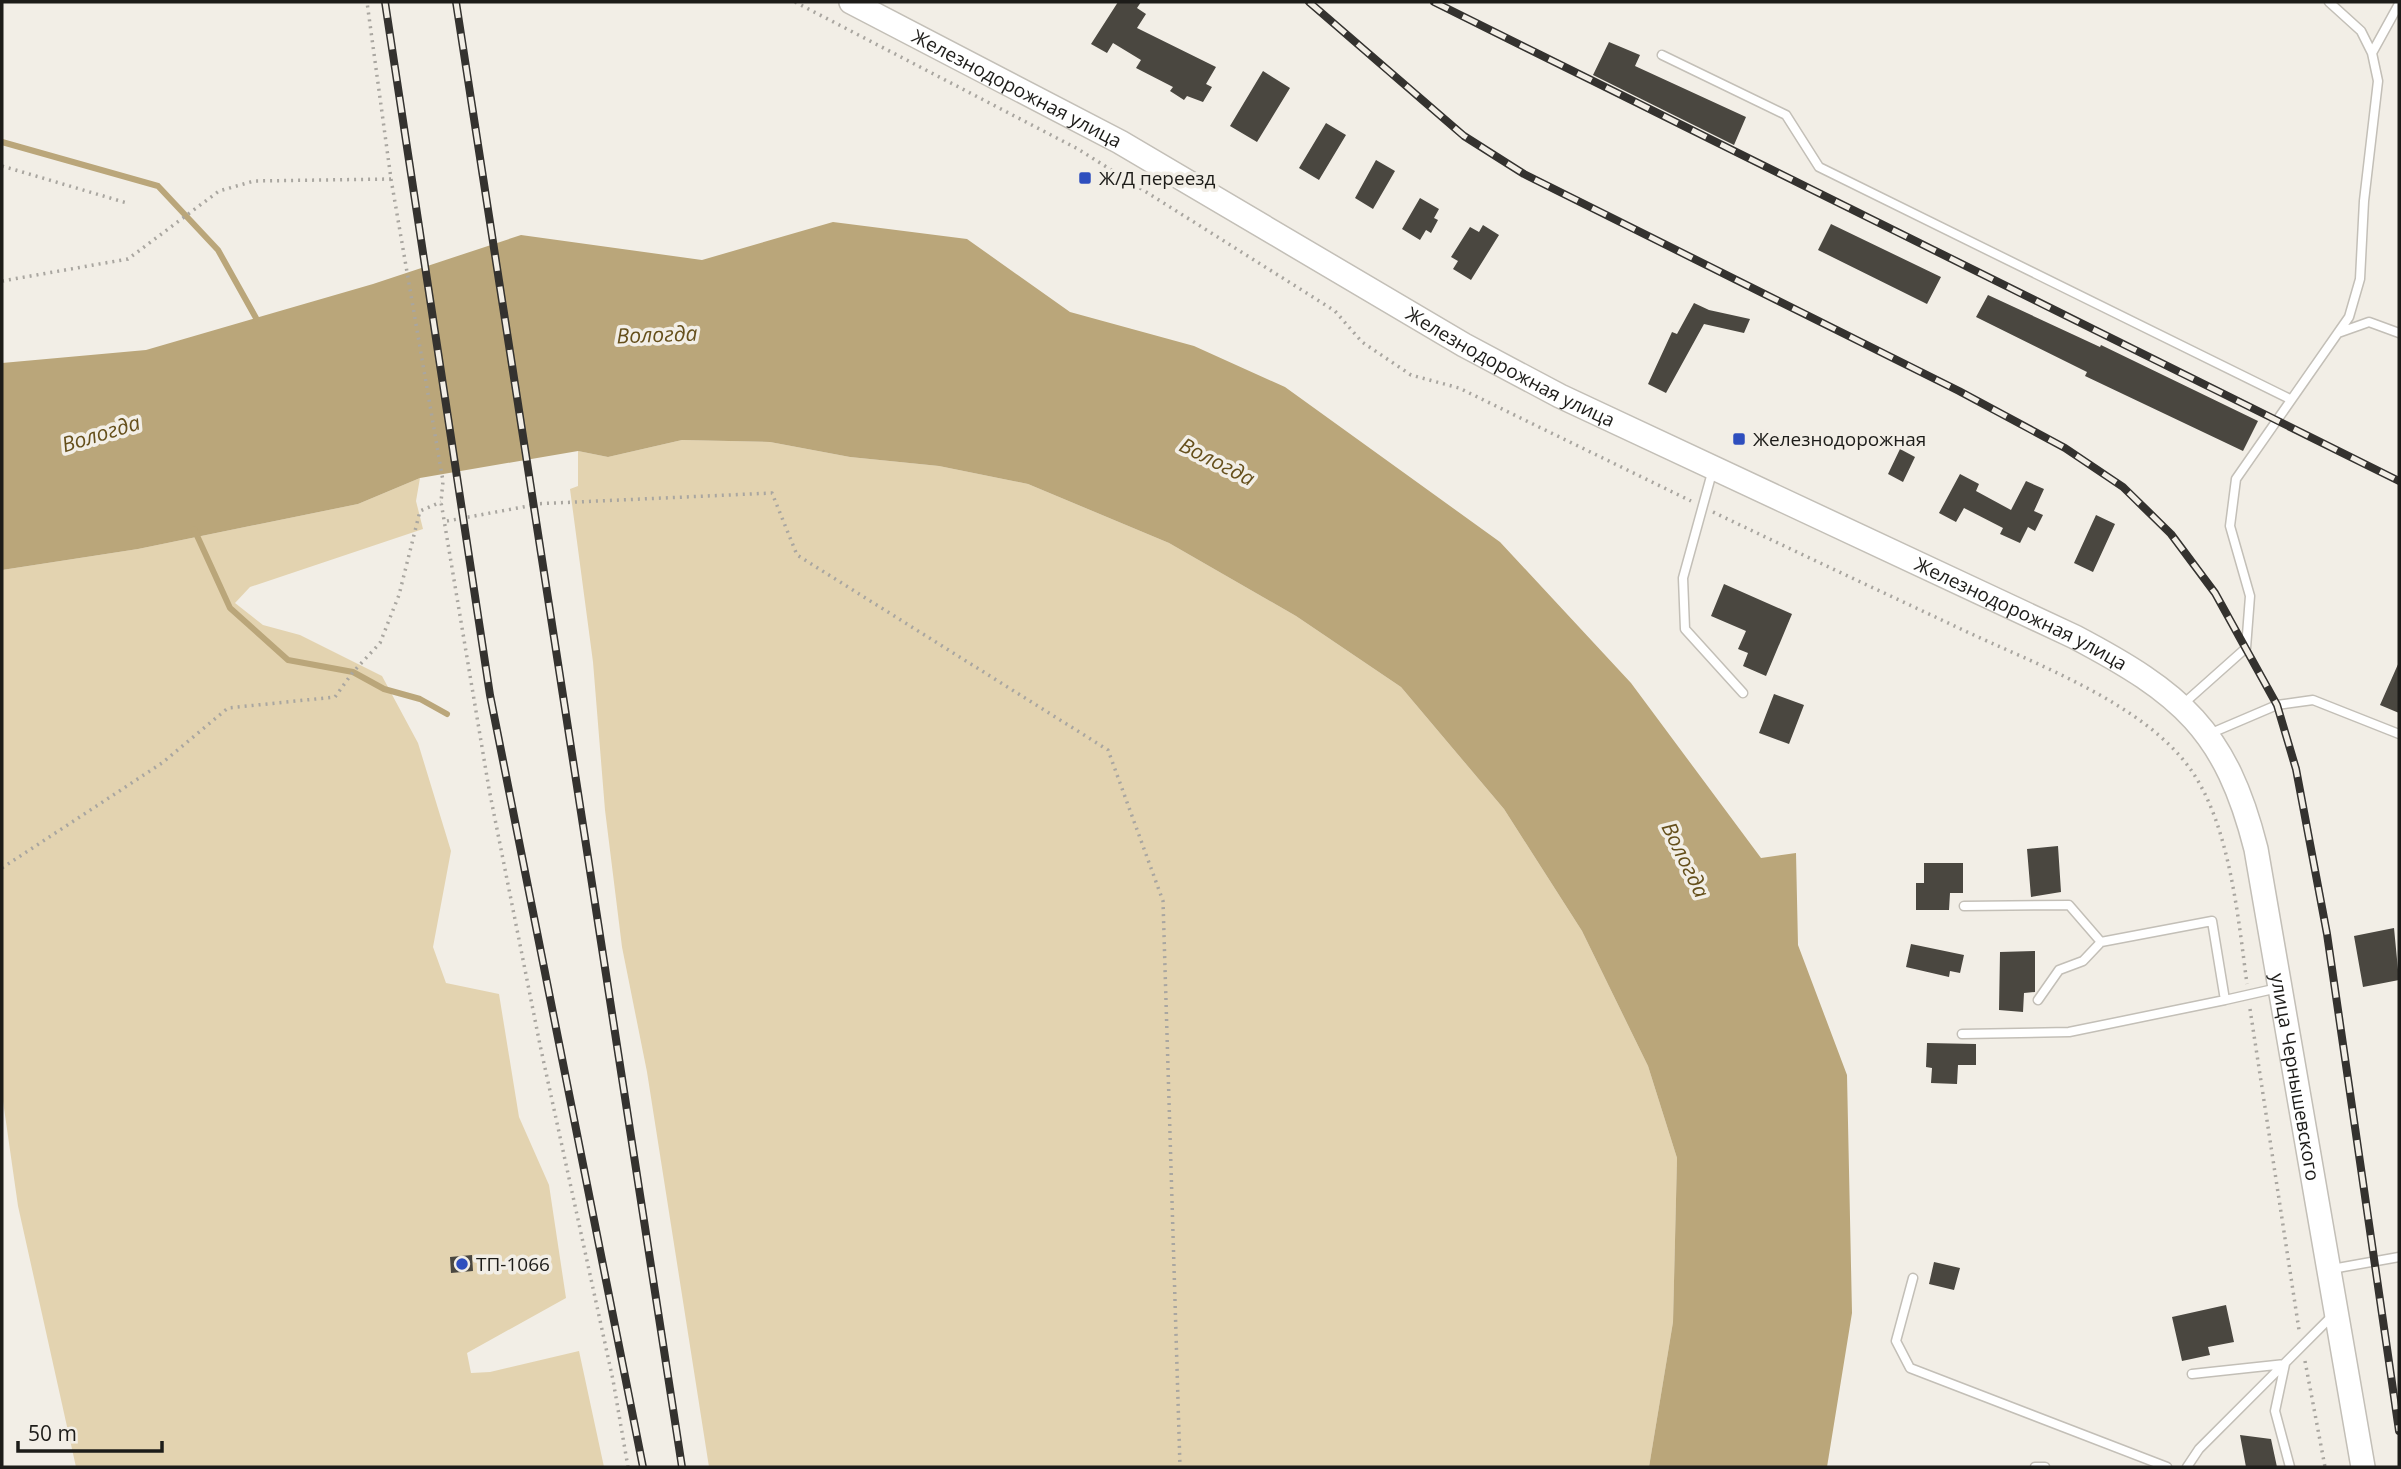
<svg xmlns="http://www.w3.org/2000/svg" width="2401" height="1469" viewBox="0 0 2401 1469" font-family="'Open Sans',sans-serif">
	<rect width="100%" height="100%" fill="#f2eee6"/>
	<!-- green -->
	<path fill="#e3d3b0" d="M 682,440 L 770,442 L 850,457 L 939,466 L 1028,484 L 1169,543 L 1296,616 L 1401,687 L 1504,809 L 1582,931 L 1648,1066 L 1677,1158 L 1673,1322 L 1649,1467 L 709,1467 L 647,1072 L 622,947 L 605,810 L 593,662 L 570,489 L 578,486 L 578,451 L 608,457 Z
		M 420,478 L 416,501 L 423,529 L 250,587 L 235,603 L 263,625 L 300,635 L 382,676 L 418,743 L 451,851 L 433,947 L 446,983 L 499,994 L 519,1117 L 549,1185 L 566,1298 L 467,1353 L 471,1373 L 490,1372 L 579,1351 L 604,1467 L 76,1467 L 18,1206 L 2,1094 L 2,570 L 138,549 L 358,504 Z"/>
	<!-- water -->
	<path fill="#baa67a" d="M 833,222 L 967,239 L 1070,312 L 1194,346 L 1285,387 L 1500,542 L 1631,683 L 1761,858 L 1796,853 L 1798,945 L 1847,1075 L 1852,1313 L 1827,1467 L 1649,1467 L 1673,1322 L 1677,1158 L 1648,1066 L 1582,931 L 1504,809 L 1401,687 L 1296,616 L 1169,543 L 1028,484 L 939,466 L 850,457 L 770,442 L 682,440 L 608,457 L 578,451 L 420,478 L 358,504 L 138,549 L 2,570 L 2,363 L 146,350 L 373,284 L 521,235 L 702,260 Z"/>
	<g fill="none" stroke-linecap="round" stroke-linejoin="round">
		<!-- stream -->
		<path stroke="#baa67a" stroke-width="6" d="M 2,142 L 158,186 L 218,250 L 256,318
			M 194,529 L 230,608 L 288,660 L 353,672 L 384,689 L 420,699 L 447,714"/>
	</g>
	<!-- building -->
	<path fill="#4a4740" d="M 1118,2 L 1141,2 L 1137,8 L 1146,14 L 1137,28 L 1216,67 L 1206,84 L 1212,87 L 1203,102 L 1187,96 L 1184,100 L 1170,91 L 1173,87 L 1136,68 L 1141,60 L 1113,43 L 1107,53 L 1091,44 Z
		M 1609,42 L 1640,55 L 1635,66 L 1746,117 L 1734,145 L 1593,75 Z
		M 1263,71 L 1290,88 L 1257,142 L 1230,126 Z
		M 1326,123 L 1346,135 L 1319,180 L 1299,168 Z
		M 1376,160 L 1395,171 L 1373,209 L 1355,198 Z
		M 1420,198 L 1439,209 L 1434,218 L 1438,220 L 1431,233 L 1426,230 L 1420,240 L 1402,229 Z
		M 1831,224 L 1941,277 L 1927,304 L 1818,250 Z
		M 1483,225 L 1499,235 L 1471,280 L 1453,269 L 1458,261 L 1451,257 L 1470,227 L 1479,232 Z
		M 1988,295 L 2100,347 L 2101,345 L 2258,421 L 2243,451 L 2085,376 L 2087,372 L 1976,317 Z
		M 1694,303 L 1709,310 L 1750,319 L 1744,333 L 1704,324 L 1666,393 L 1648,384 L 1672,332 L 1677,334 Z
		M 1900,449 L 1915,457 L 1903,482 L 1888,474 Z
		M 1960,474 L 1979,484 L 1976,491 L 2011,510 L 2026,481 L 2044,489 L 2034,511 L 2043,515 L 2035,531 L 2028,527 L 2020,543 L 2000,534 L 2003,528 L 1964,508 L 1956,522 L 1939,513 Z
		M 2096,515 L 2115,524 L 2093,572 L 2074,563 Z
		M 1724,584 L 1792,614 L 1766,676 L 1743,666 L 1748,653 L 1738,649 L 1746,631 L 1711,616 Z
		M 2399,662 L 2399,713 L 2380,705 Z
		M 1774,694 L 1804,705 L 1789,744 L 1759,733 Z
		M 2058,846 L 2061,892 L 2031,897 L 2027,849 Z
		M 1924,863 L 1963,863 L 1963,893 L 1950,893 L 1949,910 L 1916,910 L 1916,883 L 1924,883 Z
		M 2394,928 L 2399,980 L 2363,987 L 2354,936 Z
		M 1911,944 L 1964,955 L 1960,973 L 1950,971 L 1949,977 L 1906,967 Z
		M 2035,951 L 2035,992 L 2024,993 L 2023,1012 L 1999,1010 L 2000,952 Z
		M 1927,1043 L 1976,1044 L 1976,1065 L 1958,1065 L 1957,1084 L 1931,1083 L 1932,1068 L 1926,1067 Z
		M 472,1255 L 473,1271 L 451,1273 L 450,1257 Z
		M 1934,1262 L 1960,1268 L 1954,1290 L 1929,1284 Z
		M 2226,1305 L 2234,1342 L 2208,1347 L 2210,1355 L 2182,1361 L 2172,1317 Z
		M 2240,1435 L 2271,1439 L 2277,1467 L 2246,1467 Z"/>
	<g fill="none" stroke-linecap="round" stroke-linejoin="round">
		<defs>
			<path id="lane" d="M 2372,53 L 2399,4
				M 1662,55 L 1786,115 L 1819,167 L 2290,399
				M 2338,333 L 2369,322 L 2399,333
				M 1713,469 L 1683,578 L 1685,629 L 1743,693
				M 2182,705 L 2246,648 L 2250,596 L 2230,526 L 2236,479 L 2349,317 L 2360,279 L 2364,201 L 2378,81 L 2372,53 L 2361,31 L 2329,2
				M 2209,734 L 2277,705 L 2313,700 L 2399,734
				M 1964,906 L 2069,905 L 2101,942 L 2212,921 L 2225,1000 L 2278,988
				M 2038,1000 L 2059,970 L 2083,961 L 2101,942
				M 1962,1034 L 2069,1032 L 2225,1000
				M 2332,1269 L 2399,1257
				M 1913,1278 L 1896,1341 L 1910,1368 L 2167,1467
				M 2192,1374 L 2285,1364 L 2275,1411 L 2290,1467
				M 2035,1467 L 2045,1467
				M 2187,1467 L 2199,1449 L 2333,1315"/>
			<g id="secondary">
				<path id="s1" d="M 851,2 L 1120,142 L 1464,345 L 1560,396 L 2075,637 C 2181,693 2226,730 2256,849 L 2363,1467"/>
			</g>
		</defs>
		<!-- lane casing -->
		<use href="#lane" stroke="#c3bfb7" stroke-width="11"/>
		<!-- secondary casing -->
		<use href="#secondary" stroke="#c3bfb7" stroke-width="26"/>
		<!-- path -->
		<path stroke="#a9a6a0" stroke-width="3.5" stroke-dasharray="2 5" stroke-linecap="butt" d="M 795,2 L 1078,149 L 1335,311 L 1362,342 L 1411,375 L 1459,388 L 1691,501
			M 2,166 L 127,203
			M 391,179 L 443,481 L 441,502 L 489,789 L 540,1045 L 613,1380 L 628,1467
			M 2,281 L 128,259 L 219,191 L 254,181 L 391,179 L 367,2
			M 533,504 L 772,493 L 797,555 L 1108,750 L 1163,901 L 1180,1467
			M 1713,512 C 1796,552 1880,591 1963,630 C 2035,664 2144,703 2191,770 C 2230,826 2238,917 2247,984
			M 447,521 L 534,505
			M 2,868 L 162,763 L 228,708 L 335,697 L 353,672 L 380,643 L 399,595 L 420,511 L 441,502
			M 2250,1009 L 2299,1330
			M 2305,1361 L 2325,1467"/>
		<!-- lane -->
		<use href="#lane" stroke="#fff" stroke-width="8"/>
		<!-- secondary -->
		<use href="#secondary" stroke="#fff" stroke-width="23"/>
		<defs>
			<path id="rail" d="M 385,2 L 490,695 L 643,1467
				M 456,2 L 682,1467
				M 1309,2 L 1464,136 L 1524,174 L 1959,391 L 2065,448 L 2123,487 L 2171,534 L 2215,593 L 2277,705 L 2296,769 L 2327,934 L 2399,1431
				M 1434,2 L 2399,481"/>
		</defs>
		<!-- rail casing -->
		<use href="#rail" stroke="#34322f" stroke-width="8"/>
		<!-- rail -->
		<use href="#rail" stroke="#f2eee6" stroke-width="5" stroke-dasharray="16" stroke-linecap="butt"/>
	</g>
	<!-- markers -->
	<g fill="#2e4ebe" stroke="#f2eee6" stroke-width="2.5">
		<rect x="1078" y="171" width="14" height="14" rx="3.5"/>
		<rect x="1732" y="432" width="14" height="14" rx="3.5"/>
		<circle cx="462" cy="1264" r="7"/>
	</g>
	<g text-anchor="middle" stroke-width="7" stroke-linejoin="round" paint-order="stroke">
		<!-- street labels -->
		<g font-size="19" fill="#1d1c19" stroke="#f2eee6">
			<text dy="7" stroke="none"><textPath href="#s1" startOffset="187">Железнодорожная улица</textPath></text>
			<text dy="7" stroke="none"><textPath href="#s1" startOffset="754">Железнодорожная улица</textPath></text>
			<text dy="7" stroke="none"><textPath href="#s1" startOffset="1321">Железнодорожная улица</textPath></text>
			<text dy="7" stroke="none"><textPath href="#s1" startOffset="1902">улица Чернышевского</textPath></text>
		</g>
		<!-- poi labels -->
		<g font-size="19" fill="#1d1c19" stroke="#f2eee6" text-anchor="start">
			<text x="1099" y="185">Ж/Д переезд</text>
			<text x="1753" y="446">Железнодорожная</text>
			<text x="476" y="1271">ТП-1066</text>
		</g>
		<!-- water labels -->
		<g font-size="21" font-style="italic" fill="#654f1b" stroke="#f2eee6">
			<text transform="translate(657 335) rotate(-2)" y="7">Вологда</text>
			<text transform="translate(101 434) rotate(-17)" y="7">Вологда</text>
			<text transform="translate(1217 462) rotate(27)" y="7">Вологда</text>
			<text transform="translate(1685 860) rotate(64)" y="7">Вологда</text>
		</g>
	</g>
	<!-- border -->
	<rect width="2401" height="1469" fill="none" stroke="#1d1c19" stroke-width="7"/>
	<!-- scale -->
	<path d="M18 1441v10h144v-10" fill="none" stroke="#1d1c19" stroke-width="3.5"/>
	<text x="28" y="1441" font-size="21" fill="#1d1c19" stroke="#f2eee6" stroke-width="5" paint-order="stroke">50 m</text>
</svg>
